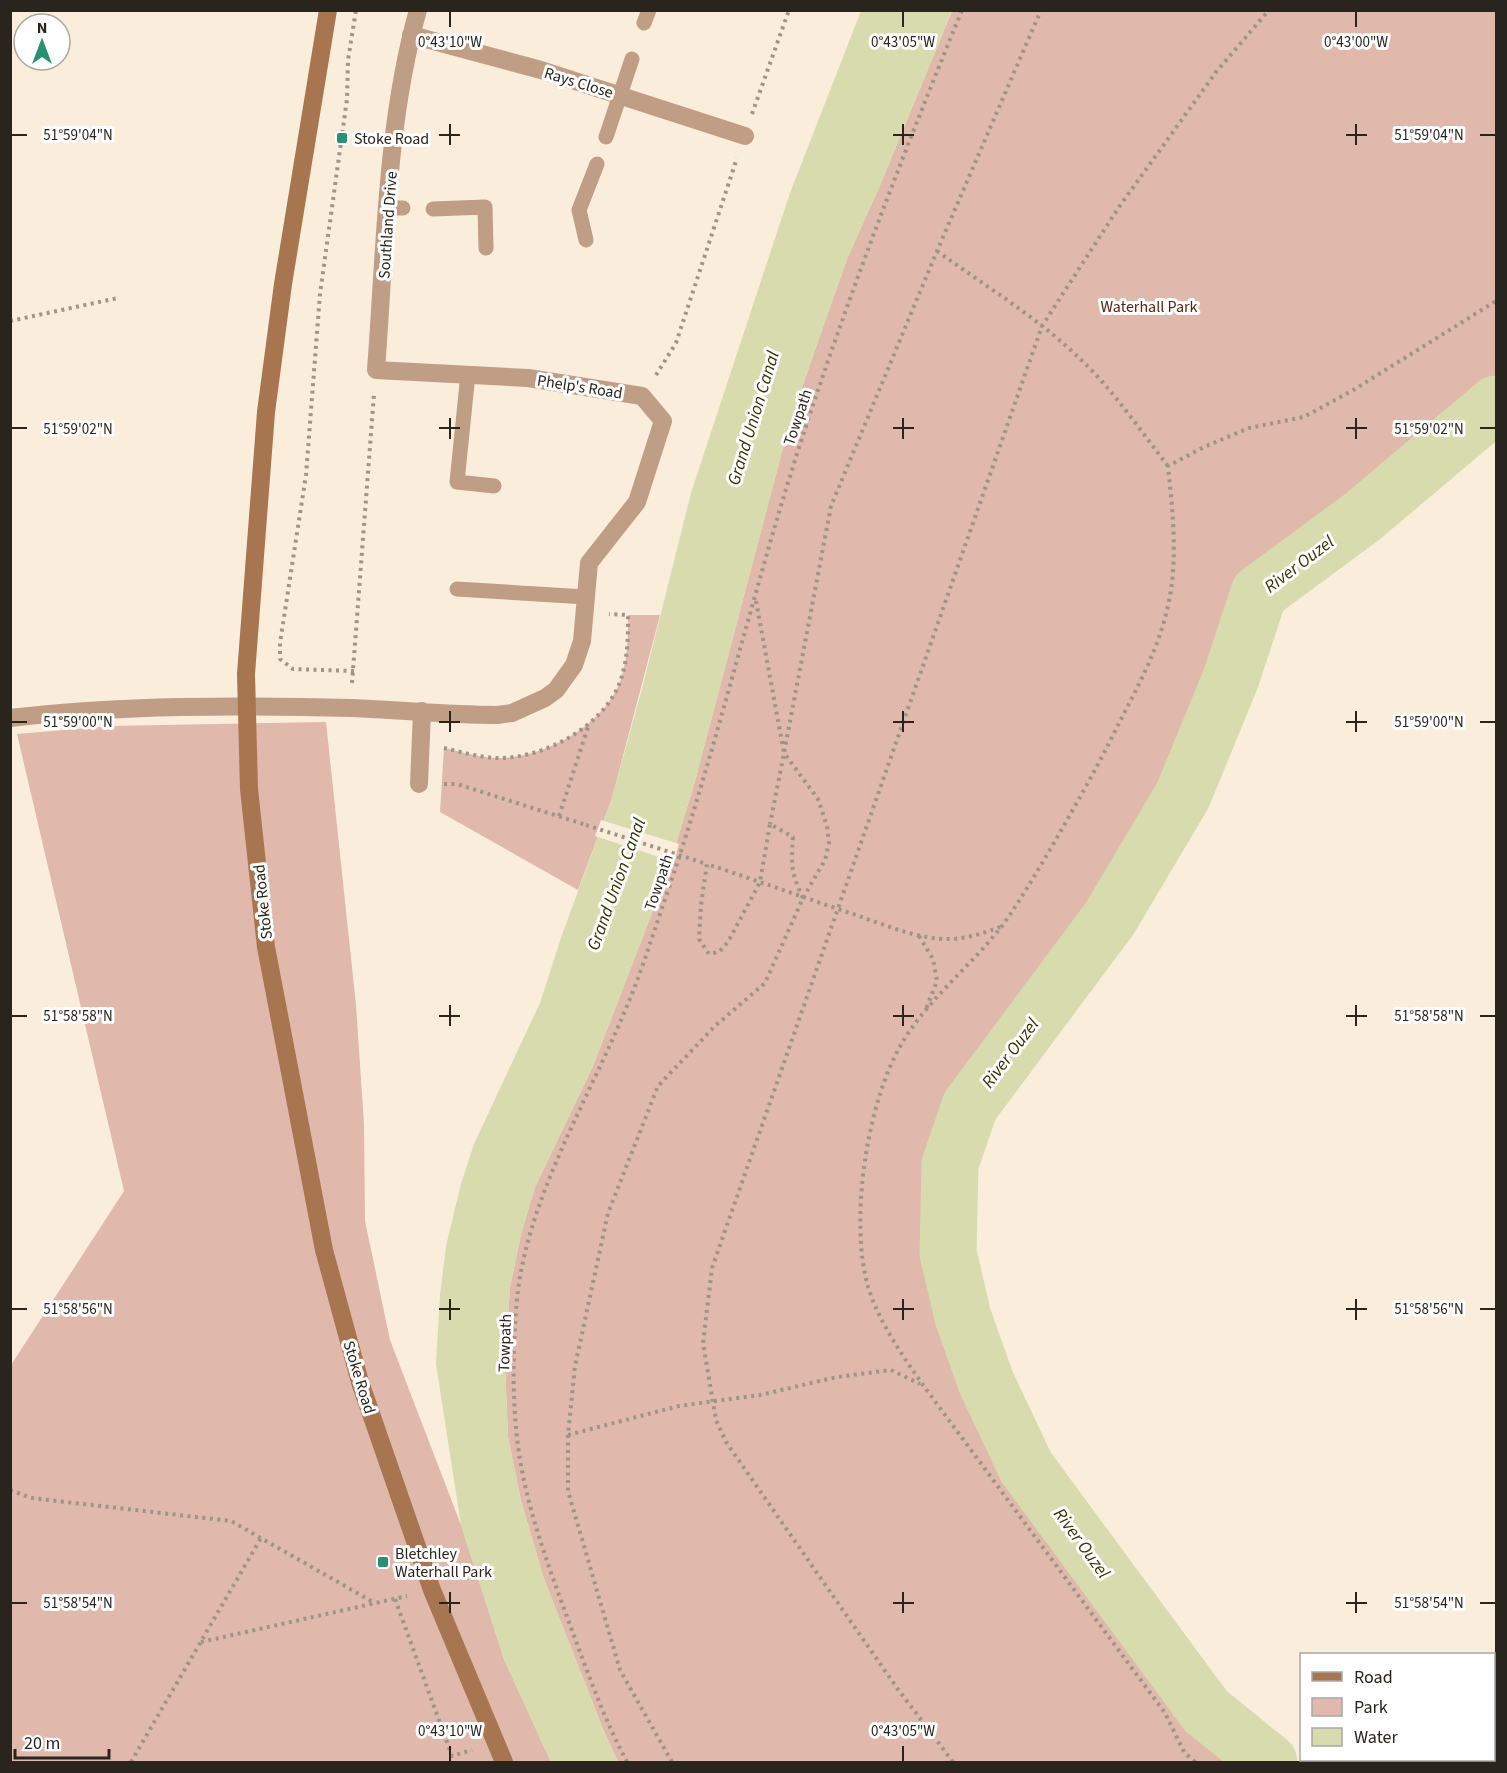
<svg xmlns="http://www.w3.org/2000/svg" width="1507" height="1773" viewBox="0 0 1507 1773" font-family="'Source Sans 3',sans-serif">
	<rect width="100%" height="100%" fill="#faeddc"/>
	<!-- green -->
	<path fill="#e0b8ac" d="M 952,11 L 1496,11 L 1496,404 L 1362,517 L 1259,593 L 1231,678 L 1183,795 L 1110,918 L 970,1106 L 950,1164 L 948,1253 L 963,1317 L 986,1382 L 1026,1467 L 1206,1711 L 1269,1762 L 618,1762 L 603,1729 L 544,1579 L 521,1501 L 508,1437 L 505,1366 L 510,1287 L 521,1234 L 535,1187 L 593,1066 L 667,874 L 695,781 L 789,425 L 816,347 L 847,259 L 881,183 Z
		M 628,615 L 660,615 L 612,798 L 578,890 L 440,812 L 444,748 C 462,752 481,758 499,758 C 545,758 605,725 621,679 C 628,658 628,637 628,615 Z
		M 326,722 L 356,1005 L 364,1124 L 365,1221 L 390,1340 L 461,1525 L 504,1659 L 551,1762 L 11,1762 L 11,1365 L 124,1191 L 17,734 L 111,726 Z"/>
	<!-- water -->
	<path fill="#d7dbae" d="M 861,11 L 952,11 L 881,183 L 847,259 L 816,347 L 789,425 L 695,781 L 667,874 L 593,1066 L 535,1187 L 521,1234 L 510,1287 L 505,1366 L 508,1437 L 521,1502 L 544,1579 L 603,1729 L 618,1762 L 551,1762 L 504,1659 L 461,1525 L 436,1364 L 440,1295 L 446,1246 L 461,1184 L 474,1144 L 540,1003 L 562,935 L 612,798 L 643,685 L 691,493 L 790,193 Z"/>
	<!-- pier -->
	<path fill="#faeddc" d="M 601,820 L 679,844 L 674,862 L 595,836 Z"/>
	<g fill="none" stroke-linecap="round" stroke-linejoin="round">
		<!-- river -->
		<path stroke="#d7dbae" stroke-width="57" d="M 1269,1762 L 1206,1711 L 1026,1467 L 986,1382 L 963,1317 L 948,1253 L 950,1164 L 970,1106 L 1110,918 L 1183,795 L 1231,678 L 1259,593 L 1362,517 L 1496,404"/>
		<!-- path -->
		<path stroke="#9e9589" stroke-width="4" stroke-dasharray="3 4.5" stroke-linecap="butt" d="M 752,114 L 789,10
			M 937,251 C 984,285 1035,316 1077,356 C 1112,388 1139,429 1168,466
			M 10,321 L 118,298
			M 656,375 L 676,343 L 737,158
			M 756,601 L 784,753 L 770,824
			M 354,671 L 293,669 L 280,659 L 280,643 L 306,475 L 320,294 L 347,99 L 348,60 L 356,10
			M 352,683 L 374,394
			M 444,748 C 462,752 481,758 499,758 C 546,758 606,725 621,679 C 628,658 628,637 628,615 L 609,614
			M 444,784 L 457,784 L 586,825
			M 559,816 L 589,724
			M 803,898 C 791,873 791,865 793,837 L 770,824 L 760,882 L 728,942 L 719,952 L 709,954 L 699,939 L 701,905 L 707,864 C 758,881 808,899 859,916 C 888,926 920,940 951,939 C 969,938 984,933 1000,927
			M 919,936 L 933,959 L 937,981 L 926,1009
			M 568,1435 L 679,1406 L 760,1395 L 837,1377 L 891,1370 L 920,1384
			M 10,1490 L 31,1498 L 231,1521 L 373,1602
			M 395,1599 L 452,1756 L 472,1750
			M 201,1642 L 407,1596
			M 131,1762 L 261,1538
			M 627,1762 C 604,1719 587,1671 570,1625 C 548,1565 524,1502 517,1438 C 512,1392 513,1344 517,1299 C 527,1200 586,1104 624,1013 C 639,979 650,943 662,908 C 714,759 749,605 797,454 C 845,304 902,157 962,10
			M 672,1762 L 620,1670 L 568,1491 L 568,1435 L 575,1366 L 608,1213 L 658,1086 L 715,1026 L 765,983 L 803,898 L 825,860 L 829,843 L 827,826 L 818,799 L 784,753 L 831,506 L 937,251 L 1041,10
			M 953,1762 L 897,1688 L 726,1442 L 716,1420 L 703,1343 L 712,1268 L 1042,326 L 1119,207 L 1216,72 L 1269,10
			M 1195,1762 L 1184,1752 L 1165,1713 L 923,1385 C 902,1355 879,1322 868,1287 C 849,1220 867,1102 902,1043 C 928,999 971,966 1002,926 C 1020,901 1035,875 1051,848 C 1074,808 1097,768 1117,727 C 1136,690 1156,654 1166,614 C 1179,566 1173,515 1168,466 L 1204,447 L 1249,428 L 1304,417 L 1355,389 L 1496,301"/>
		<!-- lane -->
		<path stroke="#c09d85" stroke-width="15" d="M 644,23 L 649,10
			M 606,137 L 632,59
			M 388,208 L 403,208
			M 433,209 L 485,207 L 486,248
			M 586,240 L 579,210 L 597,164
			M 468,374 L 457,482 L 494,486
			M 457,589 L 586,597"/>
		<!-- street -->
		<path stroke="#c09d85" stroke-width="18" d="M 411,35 L 541,70 L 745,136
			M 10,718 C 121,705 240,705 352,708 C 400,710 449,715 497,715 L 512,713 L 545,698 L 556,690 L 574,665 L 582,641 L 589,563 L 637,502 L 663,421 L 642,396 L 528,378 L 376,370 C 385,253 386,123 418,10
			M 419,784 L 422,711"/>
		<!-- secondary -->
		<path stroke="#a87551" stroke-width="18" d="M 328,10 L 283,284 L 266,412 L 246,674 L 249,789 L 266,947 L 324,1250 L 360,1382 L 432,1590 L 504,1762"/>
		<!-- path-bridge -->
		<path stroke="#9e9589" stroke-width="4" stroke-dasharray="3 4.5" stroke-linecap="butt" d="M 586,825 L 707,864"/>
	</g>
	<!-- ticks -->
	<path fill="none" stroke="#29251e" stroke-width="2" d="M 450,12 L 450,27M 903,12 L 903,27M 1356,12 L 1356,27M 450,124 L 450,145M 903,124 L 903,145M 1356,124 L 1356,145M 12,135 L 27,135M 439,135 L 460,135M 893,135 L 914,135M 1346,135 L 1367,135M 1480,135 L 1495,135M 450,418 L 450,439M 903,418 L 903,439M 1356,418 L 1356,439M 12,428 L 27,428M 439,428 L 460,428M 893,428 L 914,428M 1346,428 L 1367,428M 1480,428 L 1495,428M 450,711 L 450,732M 903,711 L 903,732M 1356,711 L 1356,732M 12,722 L 27,722M 439,722 L 460,722M 893,722 L 914,722M 1346,722 L 1367,722M 1480,722 L 1495,722M 450,1005 L 450,1026M 903,1005 L 903,1026M 1356,1005 L 1356,1026M 12,1016 L 27,1016M 439,1016 L 460,1016M 893,1016 L 914,1016M 1346,1016 L 1367,1016M 1480,1016 L 1495,1016M 450,1299 L 450,1320M 903,1299 L 903,1320M 1356,1299 L 1356,1320M 12,1309 L 27,1309M 439,1309 L 460,1309M 893,1309 L 914,1309M 1346,1309 L 1367,1309M 1480,1309 L 1495,1309M 450,1592 L 450,1613M 903,1592 L 903,1613M 1356,1592 L 1356,1613M 12,1603 L 27,1603M 439,1603 L 460,1603M 893,1603 L 914,1603M 1346,1603 L 1367,1603M 1480,1603 L 1495,1603M 450,1746 L 450,1761M 903,1746 L 903,1761"/>
	<!-- markers -->
	<g fill="#269271" stroke="#fff" stroke-width="2">
		<rect x="336" y="132" width="12" height="12" rx="3"/>
		<rect x="377" y="1556" width="12" height="12" rx="3"/>
	</g>
	<g text-anchor="middle" stroke-width="6" stroke-linejoin="round" paint-order="stroke">
		<!-- street labels -->
		<g font-size="16" fill="#29251e" stroke="#fff">
			<text transform="translate(579 82) rotate(17)" y="6">Rays Close</text>
			<text transform="translate(387 225) rotate(-86)" y="6">Southland Drive</text>
			<text transform="translate(580 386) rotate(9)" y="6">Phelp's Road</text>
			<text transform="translate(797 417) rotate(-71)" y="6">Towpath</text>
			<text transform="translate(658 882) rotate(-71)" y="6">Towpath</text>
			<text transform="translate(262 902) rotate(-96)" y="6">Stoke Road</text>
			<text transform="translate(504 1343) rotate(-88)" y="6">Towpath</text>
			<text transform="translate(360 1377) rotate(73)" y="6">Stoke Road</text>
		</g>
		<!-- poi labels -->
		<g font-size="16" fill="#29251e" stroke="#fff" text-anchor="start">
			<text x="354" y="144">Stoke Road</text>
			<text x="395" y="1559">Bletchley<tspan x="395" dy="18">Waterhall Park</tspan></text>
		</g>
		<!-- park labels -->
		<g font-size="16" fill="#5a210f" stroke="#fff">
			<text x="1149" y="312">Waterhall Park</text>
		</g>
		<!-- water labels -->
		<g font-size="18" font-style="italic" fill="#323400" stroke="#fff">
			<text transform="translate(753 418) rotate(-73)" y="6">Grand Union Canal</text>
			<text transform="translate(1299 564) rotate(-37)" y="6">River Ouzel</text>
			<text transform="translate(616 884) rotate(-70)" y="6">Grand Union Canal</text>
			<text transform="translate(1010 1053) rotate(-53)" y="6">River Ouzel</text>
			<text transform="translate(1082 1543) rotate(54)" y="6">River Ouzel</text>
		</g>
	</g>
	<g font-size="15" text-anchor="middle" fill="#29251e" stroke="#fff" stroke-width="6" stroke-linejoin="round" paint-order="stroke">
		<text x="450" y="47">0°43'10"W</text>
		<text x="903" y="47">0°43'05"W</text>
		<text x="1356" y="47">0°43'00"W</text>
		<text x="78" y="140">51°59'04"N</text>
		<text x="1429" y="140">51°59'04"N</text>
		<text x="78" y="434">51°59'02"N</text>
		<text x="1429" y="434">51°59'02"N</text>
		<text x="78" y="727">51°59'00"N</text>
		<text x="1429" y="727">51°59'00"N</text>
		<text x="78" y="1021">51°58'58"N</text>
		<text x="1429" y="1021">51°58'58"N</text>
		<text x="78" y="1314">51°58'56"N</text>
		<text x="1429" y="1314">51°58'56"N</text>
		<text x="78" y="1608">51°58'54"N</text>
		<text x="1429" y="1608">51°58'54"N</text>
		<text x="450" y="1736">0°43'10"W</text>
		<text x="903" y="1736">0°43'05"W</text>
	</g>
	<!-- border -->
	<rect width="1507" height="1773" fill="none" stroke="#29251e" stroke-width="24"/>
	<!-- legend -->
	<rect x="1300" y="1653" width="195" height="108" fill="#ffffff" stroke="#a9a8a5" stroke-width="1.5"/>
	<rect x="1312" y="1672" width="30" height="9" fill="#a87551" stroke="#a9a8a5" stroke-width="1.5"/>
	<text x="1354" y="1683" font-size="18" fill="#29251e">Road</text>
	<rect x="1312" y="1698" width="30" height="18" fill="#e0b8ac" stroke="#a9a8a5" stroke-width="1.5"/>
	<text x="1354" y="1713" font-size="18" fill="#29251e">Park</text>
	<rect x="1312" y="1728" width="30" height="18" fill="#d7dbae" stroke="#a9a8a5" stroke-width="1.5"/>
	<text x="1354" y="1743" font-size="18" fill="#29251e">Water</text>
	<!-- north arrow -->
	<g transform="translate(42 42)"><circle r="28" fill="#ffffff" stroke="#a9a8a5" stroke-width="1.5"/>
	<path d="M0-4.5L10 22L0 15L-10 22Z" fill="#269271"/>
	<text y="-9" font-size="16" font-weight="bold" text-anchor="middle" fill="#29251e">N</text>
	</g>
	<!-- scale -->
	<path d="M15 1749v9h94v-9" fill="none" stroke="#29251e" stroke-width="3"/>
	<text x="24" y="1749" font-size="18" fill="#29251e" stroke="#ffffff" stroke-width="4.5" paint-order="stroke">20 m</text>
</svg>
